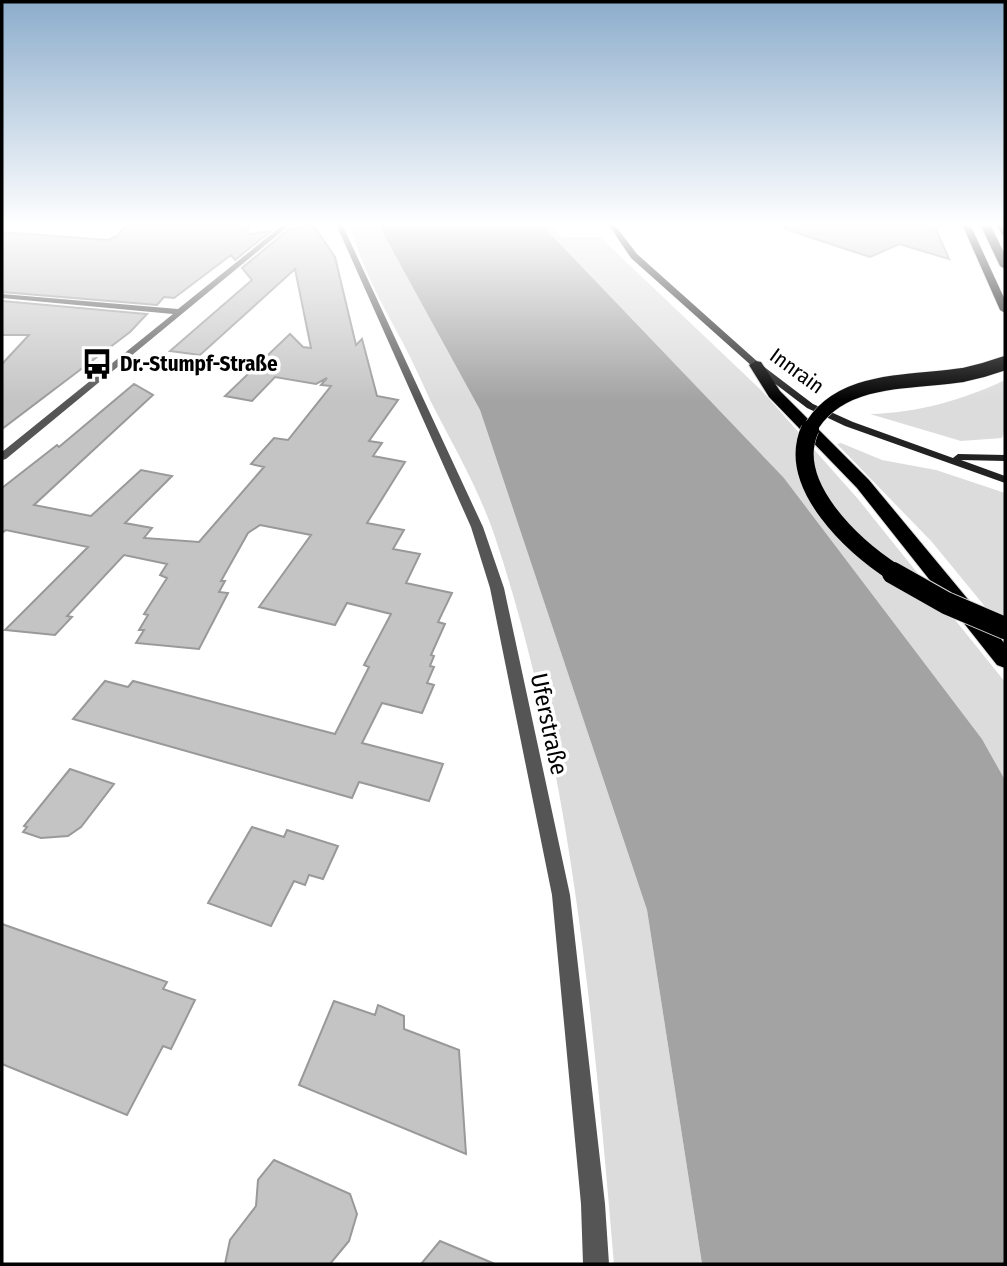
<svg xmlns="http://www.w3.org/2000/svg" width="1007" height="1266" viewBox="0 0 1007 1266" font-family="'Fira Sans Condensed',sans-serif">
	<rect width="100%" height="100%" fill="#fff"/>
	<!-- green -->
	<path fill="#dcdcdc" d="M 350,224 L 378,224 L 480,410 L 647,910 L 702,1264 L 614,1264 C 593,1020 573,774 496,540 C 480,491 454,447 431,402 C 422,382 413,362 403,343 C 382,304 361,267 350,224 Z
		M 541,224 L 550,224 L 562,237 L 600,237 L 762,391 L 858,499 L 1005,682 L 1005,780 L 982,739 L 784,478 Z
		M 1005,380 L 1005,428 L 1002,438 L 961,441 L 870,414 C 917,413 963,400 1005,380 Z
		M 841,443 L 882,460 L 936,470 L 1005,493 L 1005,631 L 932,542 L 837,444 Z"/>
	<!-- water -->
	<path fill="#a3a3a3" d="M 378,224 L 541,224 L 784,478 L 982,739 L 1005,780 L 1005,1264 L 702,1264 L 647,910 L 480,410 Z"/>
	<!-- building -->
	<path fill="#c4c4c4" stroke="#999" stroke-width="2" d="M 127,224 L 248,224 L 248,234 L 271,231 L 235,260 L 231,255 L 174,298 L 164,297 L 157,305 L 2,292 L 2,232 L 108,240 L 117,236 Z
		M 785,224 L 942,224 L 935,227 L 949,259 L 899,244 L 870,257 L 785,229 Z
		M 314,226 L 335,257 L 356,345 L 362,339 L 377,396 L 398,400 L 369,441 L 382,443 L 373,456 L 405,462 L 367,523 L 404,530 L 393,549 L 420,554 L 406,583 L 452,593 L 438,622 L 445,624 L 431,655 L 434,656 L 430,666 L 434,667 L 427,683 L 434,685 L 422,713 L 382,703 L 362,743 L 443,764 L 429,801 L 359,782 L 352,798 L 73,719 L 105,681 L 128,687 L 133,681 L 335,734 L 369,667 L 364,665 L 391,614 L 347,603 L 335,625 L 259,607 L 311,535 L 260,525 L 248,533 L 221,581 L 225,581 L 219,592 L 228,593 L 199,649 L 136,643 L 144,630 L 139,630 L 148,615 L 144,614 L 167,578 L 160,575 L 167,564 L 124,555 L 67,616 L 72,617 L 55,635 L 5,630 L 88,547 L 6,530 L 2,533 L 2,488 L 57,445 L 59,447 L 134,384 L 153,395 L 34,505 L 91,516 L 141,470 L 172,476 L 125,523 L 152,528 L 144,538 L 199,542 L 264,467 L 251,464 L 274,438 L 288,440 L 331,386 L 321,385 L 327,378 L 316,384 L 275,377 L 252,401 L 225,396 L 290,334 L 303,347 L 311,348 L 295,269 L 200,355 L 170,351 L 252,280 L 242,268 L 289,229 Z
		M 2,301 L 147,314 L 130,332 L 2,429 L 2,364 L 29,335 L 2,335 Z
		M 70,769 L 114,784 L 81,827 L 68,836 L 41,838 L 23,832 L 27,827 L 24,826 Z
		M 252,827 L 284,837 L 287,830 L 338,846 L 323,879 L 309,875 L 305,885 L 294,881 L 271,926 L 208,903 Z
		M 2,924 L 167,982 L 163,989 L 195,1000 L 171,1049 L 163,1046 L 127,1115 L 2,1064 Z
		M 334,1001 L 375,1015 L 378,1005 L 404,1016 L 404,1029 L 459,1050 L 466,1154 L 299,1085 Z
		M 274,1160 L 350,1194 L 357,1214 L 349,1241 L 330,1264 L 225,1264 L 230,1240 L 256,1206 L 258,1180 Z
		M 440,1241 L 495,1264 L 421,1264 Z"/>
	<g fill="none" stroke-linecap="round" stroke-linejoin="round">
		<defs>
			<path id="primary" d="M 962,224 L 970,224 L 1005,300 L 1005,313 L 1000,310 Z
				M 996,224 L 1004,224 L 1005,235 L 1002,235 Z"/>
			<path id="motorway" d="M 980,224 L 990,224 L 1005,255 L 1005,269 L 1000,266 Z
				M 756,361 L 761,362 L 780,391 L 869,480 L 1005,644 L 1005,668 L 997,665 L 857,488 L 769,397 L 749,365 Z"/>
		</defs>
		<!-- primary casing -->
		<use href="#primary" stroke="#dbdbdb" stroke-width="1"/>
		<!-- motorway casing -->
		<use href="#motorway" stroke="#dbdbdb" stroke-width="2"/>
		<!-- minor -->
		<path fill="#555" fill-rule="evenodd" d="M 284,224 L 291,224 L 6,459 L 2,460 L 2,452 L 173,314 L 2,298 L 2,294 L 178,309 Z
			M 336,224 L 342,224 L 483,527 L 504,588 L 570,895 L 605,1204 L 609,1264 L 583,1264 L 581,1204 L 552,895 L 490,588 L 471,527 Z"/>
		<!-- secondary -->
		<path fill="#222" fill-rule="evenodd" d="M 608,224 L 614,224 L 637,254 L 759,363 L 813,404 L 853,422 L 953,458 L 958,454 L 1005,455 L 1005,461 L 961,460 L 1005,476 L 1005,483 L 845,426 L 807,408 L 753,367 L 631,258 Z"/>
		<!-- primary -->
		<use href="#primary" fill="#000" fill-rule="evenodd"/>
		<!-- motorway -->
		<use href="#motorway" fill="#000" fill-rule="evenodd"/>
		<defs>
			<path id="motorway-bridge-far2" d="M 809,431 C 837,376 911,383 963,375 C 977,372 991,368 1005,363"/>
			<path id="motorway-bridge-far1" d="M 810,429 C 785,485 854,547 896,574"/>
			<path id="motorway-bridge" d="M 893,573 L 946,603 L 1005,628"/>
		</defs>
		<!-- motorway-bridge-far2 casing -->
		<use href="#motorway-bridge-far2" stroke="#dbdbdb" stroke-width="15" stroke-linecap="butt"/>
		<!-- motorway-bridge-far1 casing -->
		<use href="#motorway-bridge-far1" stroke="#dbdbdb" stroke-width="19" stroke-linecap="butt"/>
		<!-- motorway-bridge casing -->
		<use href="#motorway-bridge" stroke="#dbdbdb" stroke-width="24" stroke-linecap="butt"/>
		<!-- motorway-bridge-far2 -->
		<use href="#motorway-bridge-far2" stroke="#000" stroke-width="14"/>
		<!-- motorway-bridge-far1 -->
		<use href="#motorway-bridge-far1" stroke="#000" stroke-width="18"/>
		<!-- motorway-bridge -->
		<use href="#motorway-bridge" stroke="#000" stroke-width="22"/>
	</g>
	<!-- sky -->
	<linearGradient id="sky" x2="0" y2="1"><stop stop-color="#8cadcc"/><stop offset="0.56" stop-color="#fff"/><stop offset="1" stop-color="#fff" stop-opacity="0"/></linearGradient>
	<rect width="1007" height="401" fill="url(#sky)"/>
	<!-- icons -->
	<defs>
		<symbol id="bus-bare" viewBox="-9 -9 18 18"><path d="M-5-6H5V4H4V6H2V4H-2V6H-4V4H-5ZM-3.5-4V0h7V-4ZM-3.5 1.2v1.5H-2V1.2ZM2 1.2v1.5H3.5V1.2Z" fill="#000" stroke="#fff" stroke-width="2.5" paint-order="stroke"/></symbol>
	</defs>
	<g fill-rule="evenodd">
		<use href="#bus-bare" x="75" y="342" width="44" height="44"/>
	</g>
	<g text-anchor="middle" stroke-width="7" stroke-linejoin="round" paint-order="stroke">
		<!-- far-poi labels -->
		<g font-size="21" font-weight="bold" fill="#000" stroke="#fff" text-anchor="start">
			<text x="120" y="371">Dr.-Stumpf-Straße</text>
		</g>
		<!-- far-street labels -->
		<g font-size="21" fill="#000" stroke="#fff">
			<text transform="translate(797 371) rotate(36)" y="7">Innrain</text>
		</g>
		<!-- street labels -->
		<g font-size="24" fill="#000" stroke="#fff">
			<text transform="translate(549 724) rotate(78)" y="8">Uferstraße</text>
		</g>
	</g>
	<!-- border -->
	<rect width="1007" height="1266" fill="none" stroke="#000000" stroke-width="7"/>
</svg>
